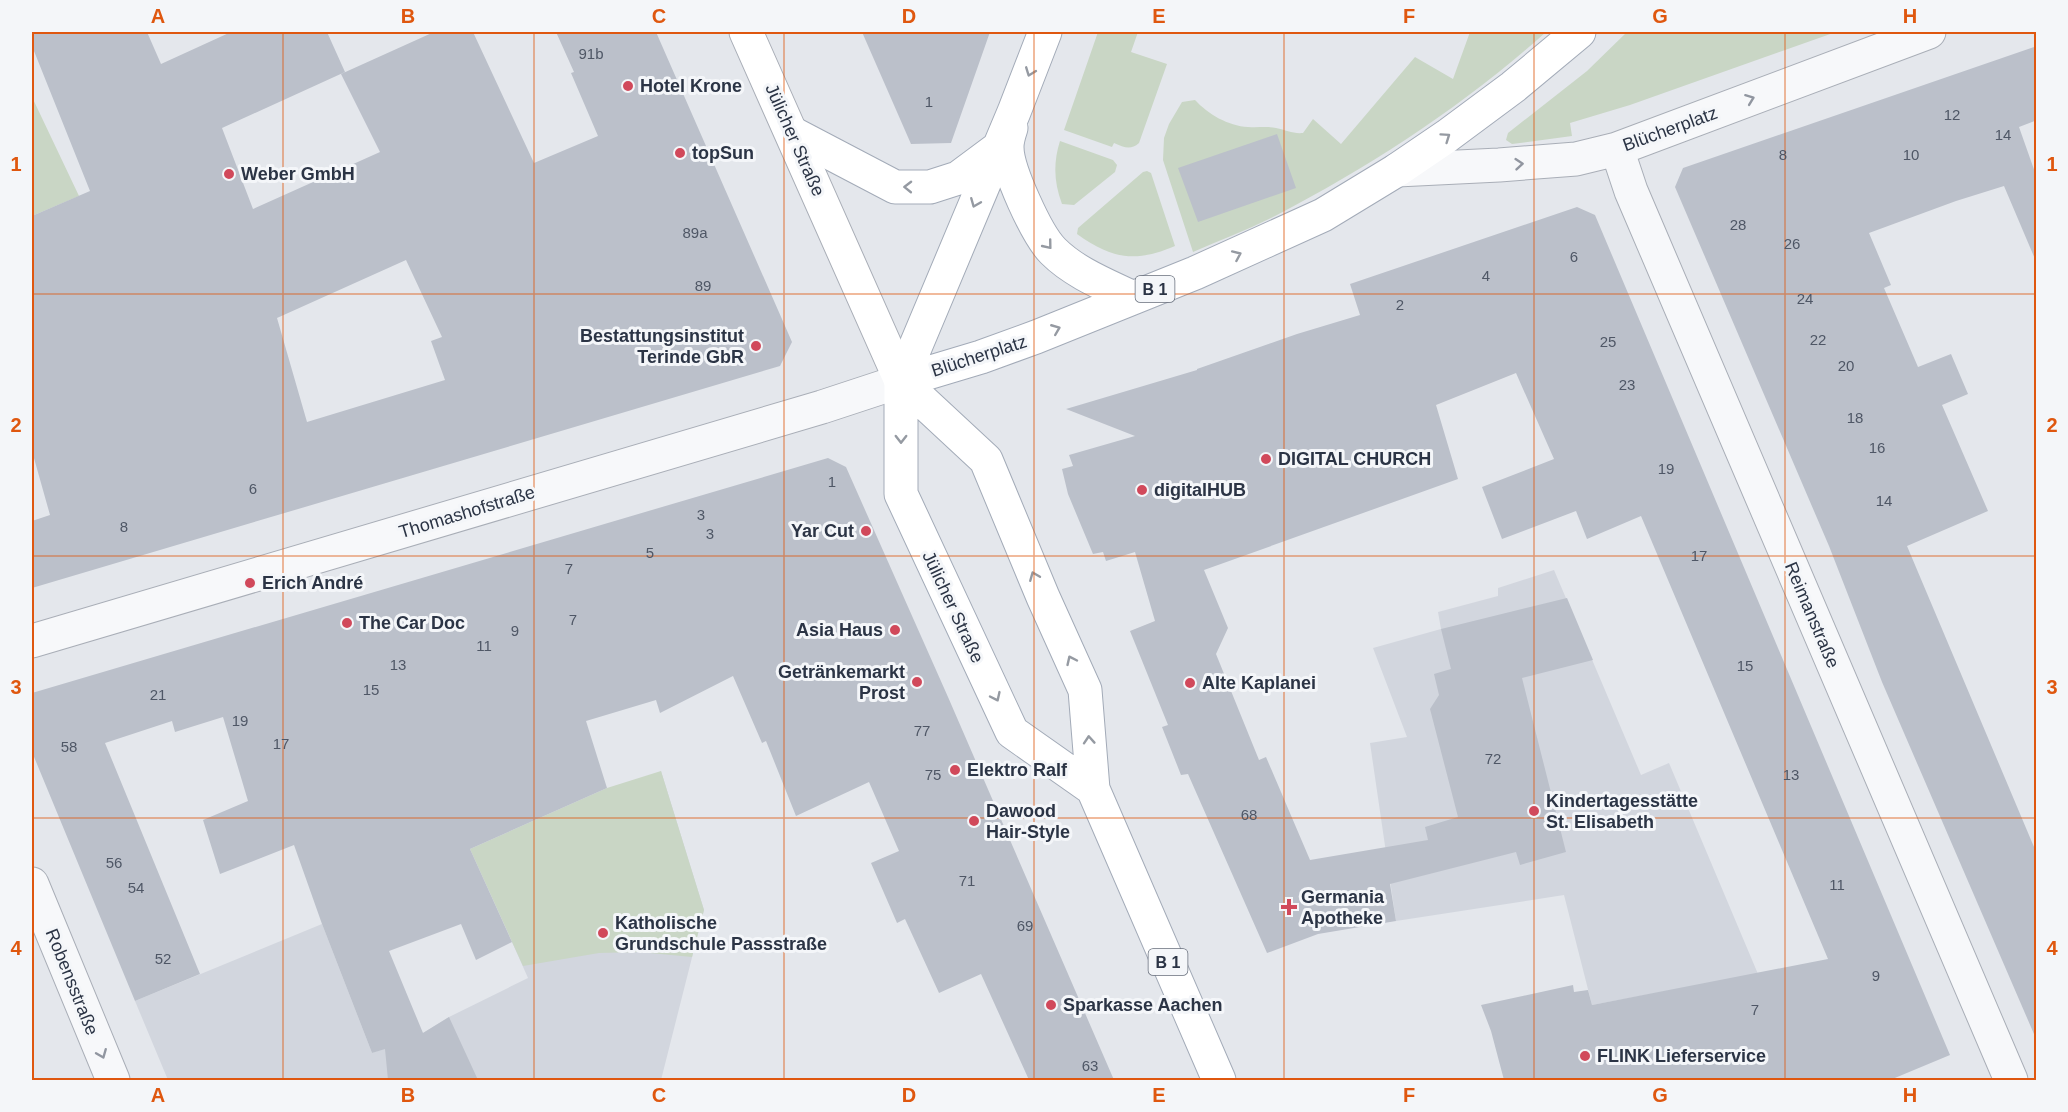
<svg xmlns="http://www.w3.org/2000/svg" width="2068" height="1112" viewBox="0 0 2068 1112" font-family="Helvetica,sans-serif">
	<rect width="100%" height="100%" fill="#e4e7ec"/>
	<!-- built -->
	<path fill="#d2d6de" d="M 1554,570 L 1641,775 L 1669,763 L 1758,974 L 1592,1005 L 1564,895 L 1396,921 L 1370,743 L 1407,737 L 1373,648 L 1441,629 L 1438,612 L 1498,596 L 1498,588 Z
		M 661,771 L 704,910 L 661,1080 L 168,1080 L 135,1001 L 322,924 L 372,1053 L 423,1033 L 449,1017 L 528,978 L 512,942 Z"/>
	<!-- green -->
	<path fill="#c9d6c5" d="M 1098,32 L 1138,32 L 1131,52 L 1167,64 L 1139,143 C 1130,151 1124,147 1114,143 L 1112,147 L 1064,130 Z
		M 1470,32 L 1546,32 C 1466,104 1373,165 1277,215 C 1250,229 1221,240 1193,252 L 1163,160 L 1164,138 L 1169,124 L 1182,102 L 1195,100 C 1208,114 1228,126 1248,127 C 1258,128 1266,126 1276,128 C 1286,130 1293,134 1303,133 L 1313,119 L 1341,144 L 1415,57 L 1453,79 Z
		M 1627,32 L 1836,32 L 1630,105 L 1570,123 L 1572,136 L 1512,144 L 1506,140 L 1508,133 L 1587,71 Z
		M 32,97 L 79,196 L 32,216 Z
		M 1060,141 L 1113,160 L 1117,165 L 1115,172 L 1074,205 L 1062,204 C 1054,183 1053,163 1060,141 Z
		M 1147,171 L 1151,173 L 1175,246 C 1135,263 1112,259 1077,234 L 1078,228 L 1143,172 Z
		M 661,771 L 704,910 L 692,957 L 639,952 L 599,953 L 523,966 L 470,849 L 607,788 Z"/>
	<!-- building -->
	<path fill="#bbc0ca" fill-rule="evenodd" d="M 32,32 L 147,32 L 161,64 L 231,32 L 327,32 L 345,72 L 222,128 L 253,209 L 380,152 L 341,74 L 434,32 L 473,32 L 534,163 L 598,136 L 571,73 L 574,72 L 556,32 L 656,32 L 792,342 L 780,366 L 32,588 L 32,521 L 50,515 L 32,451 L 32,216 L 90,191 L 32,46 ZM 406,260 L 442,337 L 431,341 L 445,380 L 307,422 L 277,318 Z
		M 862,32 L 990,32 L 951,143 L 911,144 Z
		M 2037,46 L 2037,120 L 2019,127 L 2037,178 L 2037,259 L 2035,259 L 2004,186 L 1956,201 L 1869,233 L 1891,285 L 1884,288 L 1918,367 L 1951,354 L 1968,394 L 1942,405 L 1988,511 L 1907,546 L 2037,854 L 2037,1041 L 1882,682 L 1829,546 L 1675,187 L 1683,168 Z
		M 1277,134 L 1296,188 L 1198,222 L 1178,168 Z
		M 1577,207 L 1595,215 L 1950,1055 L 1890,1080 L 1504,1080 L 1491,1031 L 1481,1005 L 1573,985 L 1574,992 L 1588,990 L 1592,1005 L 1828,959 L 1641,516 L 1587,539 L 1576,511 L 1502,539 L 1482,487 L 1554,459 L 1516,373 L 1436,405 L 1458,479 L 1204,570 L 1228,628 L 1216,654 L 1259,760 L 1266,757 L 1310,860 L 1428,840 L 1425,827 L 1458,817 L 1430,709 L 1439,695 L 1434,674 L 1451,669 L 1441,629 L 1567,598 L 1593,660 L 1522,678 L 1566,852 L 1520,865 L 1516,852 L 1390,884 L 1396,921 L 1318,934 L 1267,953 L 1188,774 L 1181,775 L 1162,727 L 1168,725 L 1130,631 L 1155,621 L 1135,552 L 1106,561 L 1103,552 L 1093,554 L 1068,494 L 1062,469 L 1073,466 L 1069,455 L 1135,436 L 1066,409 L 1197,370 L 1197,369 L 1297,334 L 1360,315 L 1350,284 Z
		M 828,458 L 846,467 L 948,697 L 1114,1080 L 1029,1080 L 981,974 L 939,993 L 905,919 L 897,923 L 871,863 L 899,851 L 869,782 L 796,816 L 766,741 L 762,743 L 733,676 L 660,713 L 656,700 L 586,721 L 607,788 L 470,849 L 512,942 L 476,960 L 461,924 L 389,951 L 423,1033 L 449,1017 L 478,1080 L 388,1080 L 385,1049 L 372,1053 L 322,924 L 294,845 L 220,874 L 203,820 L 248,801 L 223,717 L 175,732 L 172,721 L 105,743 L 200,974 L 135,1001 L 32,752 L 32,693 Z"/>
	<g fill="none" stroke-linecap="round" stroke-linejoin="round">
		<defs>
			<path id="minor" d="M 1617,149 L 1631,191 L 2011,1080
				M 1397,170 L 1499,165 L 1576,159 L 1617,149 L 1929,32
				M 32,641 L 822,407 L 901,381
				M 32,884 L 113,1080"/>
			<path id="secondary" d="M 746,32 L 901,381"/>
			<path id="primary" d="M 1045,32 L 1014,112 L 901,381 L 901,494 L 1012,732 L 1093,789
				M 1011,128 C 1009,134 1007,141 1007,147 C 1007,170 1037,235 1053,251 C 1075,273 1106,285 1133,298
				M 792,133 L 895,187 L 930,187 L 958,178 L 997,149
				M 901,381 L 986,460 L 1043,597 L 1085,690 L 1093,789 L 1219,1080
				M 901,381 L 981,357 L 1036,337 L 1195,273 L 1323,215 L 1397,170 L 1447,136 L 1513,87 L 1579,32"/>
		</defs>
		<!-- minor casing -->
		<use href="#minor" stroke="#a9aeb7" stroke-width="35"/>
		<!-- secondary casing -->
		<use href="#secondary" stroke="#a9aeb7" stroke-width="35"/>
		<!-- primary casing -->
		<use href="#primary" stroke="#a3abb8" stroke-width="35"/>
		<!-- minor -->
		<use href="#minor" stroke="#f7f8fa" stroke-width="33"/>
		<!-- secondary -->
		<use href="#secondary" stroke="#fff" stroke-width="33"/>
		<!-- primary -->
		<use href="#primary" stroke="#fff" stroke-width="33"/>
	</g>
	<!-- one-way arrows -->
	<defs><path id="oneway-chevron" d="M-2-3.5L2.5 0L-2 3.5" fill="none" stroke-width="1.6" stroke-linecap="round" stroke-linejoin="round" transform="scale(1.5)"/></defs>
	<g stroke="#959aa2">
		<use href="#oneway-chevron" transform="translate(1030 72) rotate(111)"/>
		<use href="#oneway-chevron" transform="translate(1446 137) rotate(-35)"/>
		<use href="#oneway-chevron" transform="translate(908 187) rotate(-179)"/>
		<use href="#oneway-chevron" transform="translate(975 203) rotate(112)"/>
		<use href="#oneway-chevron" transform="translate(1048 245) rotate(51)"/>
		<use href="#oneway-chevron" transform="translate(1237 255) rotate(-24)"/>
		<use href="#oneway-chevron" transform="translate(1056 329) rotate(-22)"/>
		<use href="#oneway-chevron" transform="translate(901 439) rotate(90)"/>
		<use href="#oneway-chevron" transform="translate(1034 576) rotate(-112)"/>
		<use href="#oneway-chevron" transform="translate(1071 660) rotate(-115)"/>
		<use href="#oneway-chevron" transform="translate(996 697) rotate(65)"/>
		<use href="#oneway-chevron" transform="translate(1089 740) rotate(-94)"/>
	</g>
	<g stroke="#9196a0">
		<use href="#oneway-chevron" transform="translate(1750 99) rotate(-21)"/>
		<use href="#oneway-chevron" transform="translate(1519 164) rotate(-5)"/>
		<use href="#oneway-chevron" transform="translate(102 1054) rotate(68)"/>
	</g>
	<!-- grid -->
	<path fill="none" stroke="#df570f" stroke-width="1.5" stroke-opacity="0.55" d="M 283,32 L 283,1080M 534,32 L 534,1080M 784,32 L 784,1080M 1034,32 L 1034,1080M 1284,32 L 1284,1080M 1534,32 L 1534,1080M 1785,32 L 1785,1080M 32,294 L 2036,294M 32,556 L 2036,556M 32,818 L 2036,818"/>
	<!-- markers -->
	<g fill="#d1495b" stroke="#f4f6f9" stroke-width="2">
		<circle cx="628" cy="86" r="6"/>
		<circle cx="680" cy="153" r="6"/>
		<circle cx="229" cy="174" r="6"/>
		<circle cx="756" cy="346" r="6"/>
		<circle cx="1266" cy="459" r="6"/>
		<circle cx="1142" cy="490" r="6"/>
		<circle cx="866" cy="531" r="6"/>
		<circle cx="250" cy="583" r="6"/>
		<circle cx="347" cy="623" r="6"/>
		<circle cx="895" cy="630" r="6"/>
		<circle cx="917" cy="682" r="6"/>
		<circle cx="1190" cy="683" r="6"/>
		<circle cx="955" cy="770" r="6"/>
		<circle cx="1534" cy="811" r="6"/>
		<circle cx="974" cy="821" r="6"/>
		<path d="M1286 898h6v6h6v6h-6v6h-6v-6h-6v-6h6z"/>
		<circle cx="603" cy="933" r="6"/>
		<circle cx="1051" cy="1005" r="6"/>
		<circle cx="1585" cy="1056" r="6"/>
	</g>
	<g text-anchor="middle" stroke-width="6" stroke-linejoin="round" paint-order="stroke">
		<!-- number labels -->
		<g font-size="15" fill="#4f5766">
			<text x="591" y="59">91b</text>
			<text x="929" y="107">1</text>
			<text x="1952" y="120">12</text>
			<text x="2003" y="140">14</text>
			<text x="1783" y="160">8</text>
			<text x="1911" y="160">10</text>
			<text x="1738" y="230">28</text>
			<text x="695" y="238">89a</text>
			<text x="1792" y="249">26</text>
			<text x="1574" y="262">6</text>
			<text x="1486" y="281">4</text>
			<text x="703" y="291">89</text>
			<text x="1805" y="304">24</text>
			<text x="1400" y="310">2</text>
			<text x="1818" y="345">22</text>
			<text x="1608" y="347">25</text>
			<text x="1846" y="371">20</text>
			<text x="1627" y="390">23</text>
			<text x="1855" y="423">18</text>
			<text x="1877" y="453">16</text>
			<text x="1666" y="474">19</text>
			<text x="832" y="487">1</text>
			<text x="253" y="494">6</text>
			<text x="1884" y="506">14</text>
			<text x="701" y="520">3</text>
			<text x="124" y="532">8</text>
			<text x="710" y="539">3</text>
			<text x="650" y="558">5</text>
			<text x="1699" y="561">17</text>
			<text x="569" y="574">7</text>
			<text x="573" y="625">7</text>
			<text x="515" y="636">9</text>
			<text x="484" y="651">11</text>
			<text x="398" y="670">13</text>
			<text x="1745" y="671">15</text>
			<text x="371" y="695">15</text>
			<text x="158" y="700">21</text>
			<text x="240" y="726">19</text>
			<text x="922" y="736">77</text>
			<text x="281" y="749">17</text>
			<text x="69" y="752">58</text>
			<text x="1493" y="764">72</text>
			<text x="933" y="780">75</text>
			<text x="1791" y="780">13</text>
			<text x="1249" y="820">68</text>
			<text x="114" y="868">56</text>
			<text x="967" y="886">71</text>
			<text x="1837" y="890">11</text>
			<text x="136" y="893">54</text>
			<text x="1025" y="931">69</text>
			<text x="163" y="964">52</text>
			<text x="1876" y="981">9</text>
			<text x="1755" y="1015">7</text>
			<text x="1090" y="1071">63</text>
		</g>
		<!-- shield labels -->
		<g fill="#f4f6f9" stroke="#676e7b" stroke-width="1.5">
			<rect x="1135.5" y="276" width="39" height="26" rx="4.5"/>
			<rect x="1148.5" y="949" width="39" height="26" rx="4.5"/>
		</g>
		<g font-size="16" font-weight="bold" fill="#2b3445">
			<text x="1155" y="295">B 1</text>
			<text x="1168" y="968">B 1</text>
		</g>
		<!-- poi labels -->
		<g font-size="18" font-weight="bold" fill="#2b3445" stroke="#f4f6f9" text-anchor="start">
			<text x="640" y="92">Hotel Krone</text>
			<text x="692" y="159">topSun</text>
			<text x="241" y="180">Weber GmbH</text>
			<text x="744" y="342" text-anchor="end">Bestattungsinstitut<tspan x="744" dy="21">Terinde GbR</tspan></text>
			<text x="1278" y="465">DIGITAL CHURCH</text>
			<text x="1154" y="496">digitalHUB</text>
			<text x="854" y="537" text-anchor="end">Yar Cut</text>
			<text x="262" y="589">Erich André</text>
			<text x="359" y="629">The Car Doc</text>
			<text x="883" y="636" text-anchor="end">Asia Haus</text>
			<text x="905" y="678" text-anchor="end">Getränkemarkt<tspan x="905" dy="21">Prost</tspan></text>
			<text x="1202" y="689">Alte Kaplanei</text>
			<text x="967" y="776">Elektro Ralf</text>
			<text x="1546" y="807">Kindertagesstätte<tspan x="1546" dy="21">St. Elisabeth</tspan></text>
			<text x="986" y="817">Dawood<tspan x="986" dy="21">Hair-Style</tspan></text>
			<text x="1301" y="903">Germania<tspan x="1301" dy="21">Apotheke</tspan></text>
			<text x="615" y="929">Katholische<tspan x="615" dy="21">Grundschule Passstraße</tspan></text>
			<text x="1063" y="1011">Sparkasse Aachen</text>
			<text x="1597" y="1062">FLINK Lieferservice</text>
		</g>
		<!-- street labels -->
		<g font-size="18" fill="#2b3445" stroke="#f4f6f9">
			<text transform="translate(1670 129) rotate(-20)" y="6">Blücherplatz</text>
			<text transform="translate(795 140) rotate(66)" y="6">Jülicher Straße</text>
			<text transform="translate(979 356) rotate(-18)" y="6">Blücherplatz</text>
			<text transform="translate(467 512) rotate(-17)" y="6">Thomashofstraße</text>
			<text transform="translate(953 607) rotate(65)" y="6">Jülicher Straße</text>
			<text transform="translate(1812 615) rotate(67)" y="6">Reimanstraße</text>
			<text transform="translate(72 982) rotate(68)" y="6">Robensstraße</text>
		</g>
	</g>
	<!-- border -->
	<rect width="2068" height="1112" fill="none" stroke="#f4f6f9" stroke-width="66"/>
	<rect x="33" y="33" width="2002" height="1046" fill="none" stroke="#df570f" stroke-width="2"/>
	<g font-size="20" text-anchor="middle" font-weight="bold" fill="#df570f">
		<text x="158" y="23">A</text>
		<text x="408" y="23">B</text>
		<text x="659" y="23">C</text>
		<text x="909" y="23">D</text>
		<text x="1159" y="23">E</text>
		<text x="1409" y="23">F</text>
		<text x="1660" y="23">G</text>
		<text x="1910" y="23">H</text>
		<text x="16" y="171">1</text>
		<text x="2052" y="171">1</text>
		<text x="16" y="432">2</text>
		<text x="2052" y="432">2</text>
		<text x="16" y="694">3</text>
		<text x="2052" y="694">3</text>
		<text x="16" y="955">4</text>
		<text x="2052" y="955">4</text>
		<text x="158" y="1102">A</text>
		<text x="408" y="1102">B</text>
		<text x="659" y="1102">C</text>
		<text x="909" y="1102">D</text>
		<text x="1159" y="1102">E</text>
		<text x="1409" y="1102">F</text>
		<text x="1660" y="1102">G</text>
		<text x="1910" y="1102">H</text>
	</g>
</svg>
